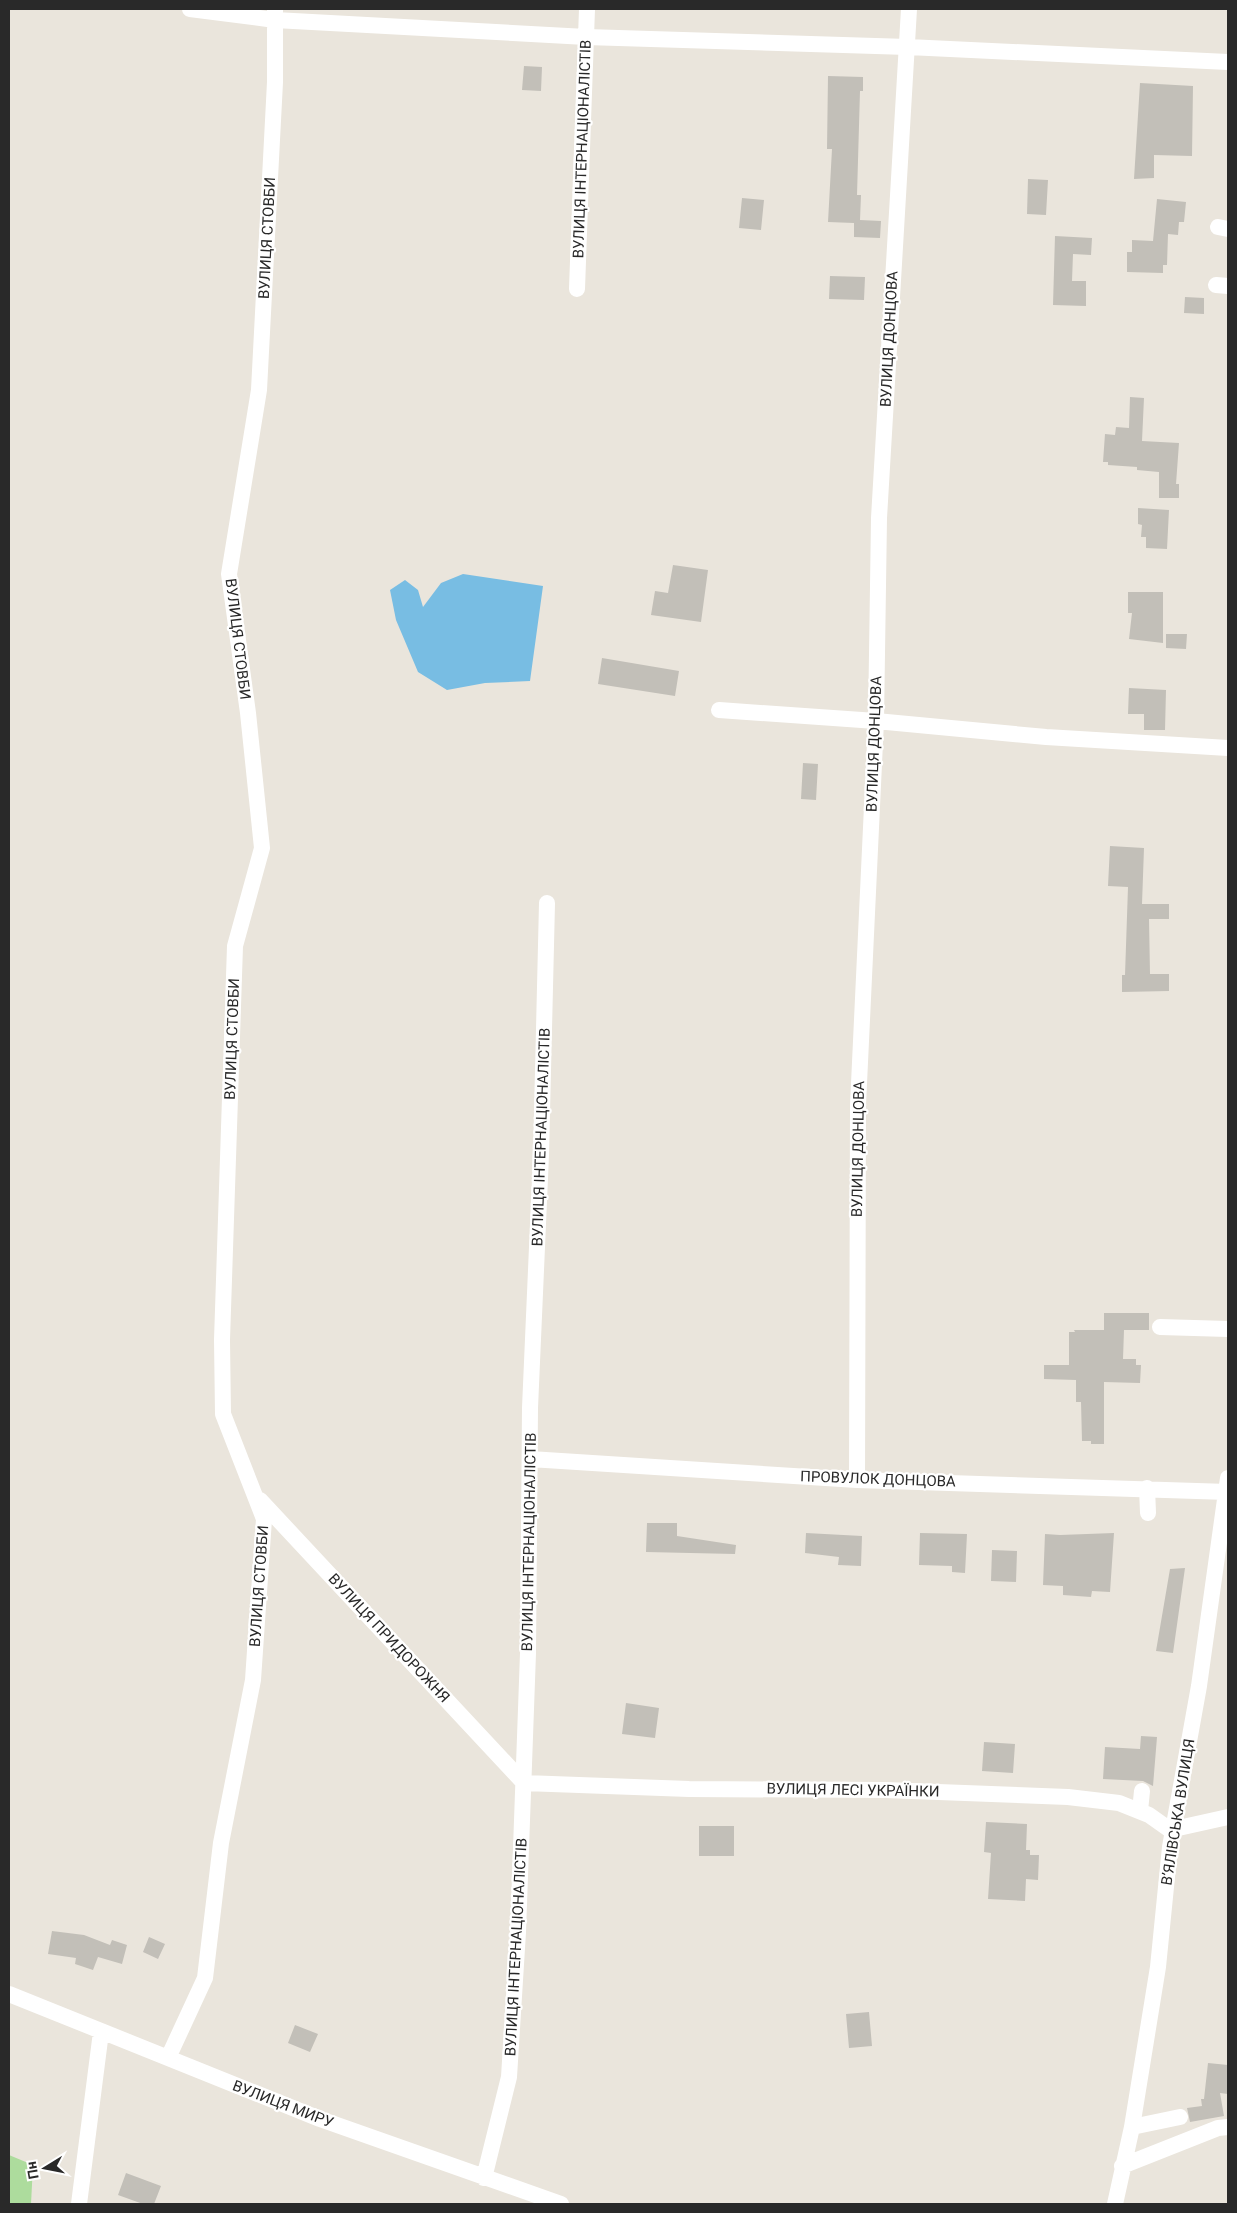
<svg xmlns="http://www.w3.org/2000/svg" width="1237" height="2213" viewBox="0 0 1237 2213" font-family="Roboto,sans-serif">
	<rect width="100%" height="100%" fill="#eae5dc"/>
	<!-- green -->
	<path fill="#addc9d" d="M 9,2155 L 33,2165 L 31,2204 L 9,2204 Z"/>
	<!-- water -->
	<path fill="#78bde3" d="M 463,574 L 543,586 L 530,681 L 485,683 L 447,690 L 418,672 L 396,620 L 390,590 L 405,580 L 418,590 L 423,607 L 441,583 Z"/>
	<!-- building -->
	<path fill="#c2bfb8" d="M 524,66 L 542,67 L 541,91 L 522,90 Z
		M 828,76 L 863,77 L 863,91 L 860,91 L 857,195 L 861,195 L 860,220 L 881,221 L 880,238 L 854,237 L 854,223 L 828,222 L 832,149 L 827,149 Z
		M 1140,83 L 1193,86 L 1192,156 L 1154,155 L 1154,178 L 1134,179 Z
		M 1028,179 L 1048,180 L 1046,215 L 1027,214 Z
		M 742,198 L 764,200 L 761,230 L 739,228 Z
		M 1157,199 L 1186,202 L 1184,222 L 1179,222 L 1178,235 L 1168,234 L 1167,265 L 1163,265 L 1163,273 L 1127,272 L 1127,252 L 1132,252 L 1132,240 L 1153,241 Z
		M 1055,236 L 1092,238 L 1091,255 L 1073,254 L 1072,281 L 1086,281 L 1086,306 L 1053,305 Z
		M 830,276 L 865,277 L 864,300 L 829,299 Z
		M 1185,297 L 1204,298 L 1204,314 L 1184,313 Z
		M 1130,397 L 1144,398 L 1142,441 L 1179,443 L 1176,484 L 1179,484 L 1179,498 L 1159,498 L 1159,472 L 1137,470 L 1137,467 L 1108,465 L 1108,462 L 1103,462 L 1105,434 L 1115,435 L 1116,427 L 1129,428 Z
		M 1138,508 L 1169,510 L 1167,549 L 1146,548 L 1146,537 L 1141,537 L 1142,525 L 1138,524 Z
		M 673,565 L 708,570 L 701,622 L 651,615 L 655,591 L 668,593 Z
		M 1128,592 L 1163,592 L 1163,643 L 1129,639 L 1132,613 L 1128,613 Z
		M 1166,634 L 1187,634 L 1186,649 L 1166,648 Z
		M 602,658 L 679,671 L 675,696 L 598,684 Z
		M 1129,688 L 1166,690 L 1165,730 L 1144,730 L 1144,714 L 1128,714 Z
		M 803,763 L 818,764 L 816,800 L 801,799 Z
		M 1110,846 L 1144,848 L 1142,904 L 1169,904 L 1169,919 L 1149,919 L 1150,974 L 1169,974 L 1169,991 L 1122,992 L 1122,975 L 1125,975 L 1128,887 L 1108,886 Z
		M 1104,1313 L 1149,1313 L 1149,1330 L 1124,1330 L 1123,1359 L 1136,1359 L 1136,1365 L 1141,1365 L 1140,1383 L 1104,1382 L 1104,1444 L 1091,1444 L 1091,1441 L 1082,1441 L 1081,1402 L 1076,1402 L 1076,1380 L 1044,1379 L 1044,1365 L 1069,1365 L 1069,1332 L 1075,1332 L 1074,1330 L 1104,1330 Z
		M 647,1523 L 677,1523 L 677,1536 L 736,1545 L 735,1554 L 646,1552 Z
		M 806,1533 L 862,1536 L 861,1566 L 838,1565 L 839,1557 L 805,1553 Z
		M 920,1533 L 967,1534 L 965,1573 L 952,1572 L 952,1566 L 919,1565 Z
		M 1114,1533 L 1110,1592 L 1092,1591 L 1091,1597 L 1063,1595 L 1063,1586 L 1043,1585 L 1045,1534 L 1060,1535 Z
		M 992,1550 L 1017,1551 L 1016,1582 L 991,1581 Z
		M 1185,1568 L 1173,1653 L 1156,1651 L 1170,1569 Z
		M 626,1703 L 659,1708 L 655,1738 L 622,1734 Z
		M 1141,1736 L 1157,1737 L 1153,1786 L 1143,1781 L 1103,1779 L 1105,1747 L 1140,1749 Z
		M 984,1742 L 1015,1744 L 1013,1773 L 982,1771 Z
		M 986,1822 L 1027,1824 L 1026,1850 L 1030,1850 L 1030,1855 L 1039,1855 L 1038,1880 L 1026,1879 L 1025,1901 L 988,1899 L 991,1853 L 984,1852 Z
		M 699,1826 L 734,1826 L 734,1856 L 699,1856 Z
		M 52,1931 L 84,1935 L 110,1945 L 112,1940 L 127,1945 L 122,1964 L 98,1957 L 93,1970 L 75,1964 L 76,1958 L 48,1954 Z
		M 149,1937 L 165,1944 L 158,1959 L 143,1952 Z
		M 869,2012 L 872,2046 L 849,2048 L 846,2014 Z
		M 295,2025 L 318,2034 L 310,2052 L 288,2043 Z
		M 1208,2063 L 1228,2065 L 1228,2094 L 1220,2093 L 1224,2116 L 1190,2122 L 1187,2108 L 1202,2106 L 1201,2099 L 1204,2099 Z
		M 126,2173 L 161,2186 L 154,2204 L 143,2204 L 118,2195 Z"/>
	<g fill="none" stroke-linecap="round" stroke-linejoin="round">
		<!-- minor -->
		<path stroke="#fff" stroke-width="16" d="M 190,9 L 275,20 L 586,37 L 908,47 L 1228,62
			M 1218,227 L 1228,229
			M 1216,285 L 1228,286
			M 577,289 L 587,9
			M 719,710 L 876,721 L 1046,737 L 1228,748
			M 1160,1327 L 1228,1329
			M 530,1459 L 857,1480 L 1228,1492
			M 857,1480 L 858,1105 L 876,721 L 879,518 L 909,9
			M 1147,1488 L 1148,1513
			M 260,1500 L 524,1783 L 689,1789 L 885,1790 L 1068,1797 L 1119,1803 L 1149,1815 L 1173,1832
			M 1140,1811 L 1142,1791
			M 1174,1829 L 1228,1817
			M 9,1994 L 320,2119 L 561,2204
			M 168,2058 L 205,1978 L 221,1843 L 253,1680 L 264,1519 L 223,1414 L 222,1340 L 235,946 L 262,848 L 248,713 L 229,574 L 259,390 L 275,82 L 275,9
			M 1132,2127 L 1180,2117
			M 1122,2166 L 1218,2128 L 1228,2127
			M 484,2178 L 509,2077 L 518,1932 L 528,1653 L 530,1408 L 541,1155 L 547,903
			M 79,2204 L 101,2032
			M 1115,2204 L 1132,2127 L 1158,1967 L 1170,1847 L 1199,1686 L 1228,1478"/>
	</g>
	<g text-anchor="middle" stroke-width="4.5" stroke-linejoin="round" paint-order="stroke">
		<!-- street labels -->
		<g font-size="15" fill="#292929" stroke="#fff">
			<text transform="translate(582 149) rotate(-88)" y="5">ВУЛИЦЯ ІНТЕРНАЦІОНАЛІСТІВ</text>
			<text transform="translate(267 238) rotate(-87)" y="5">ВУЛИЦЯ СТОВБИ</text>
			<text transform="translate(889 339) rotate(-87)" y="5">ВУЛИЦЯ ДОНЦОВА</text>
			<text transform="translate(238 639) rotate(83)" y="5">ВУЛИЦЯ СТОВБИ</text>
			<text transform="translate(874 744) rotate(-88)" y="5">ВУЛИЦЯ ДОНЦОВА</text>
			<text transform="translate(232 1039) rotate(-88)" y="5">ВУЛИЦЯ СТОВБИ</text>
			<text transform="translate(541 1137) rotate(-88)" y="5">ВУЛИЦЯ ІНТЕРНАЦІОНАЛІСТІВ</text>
			<text transform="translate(858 1149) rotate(-89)" y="5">ВУЛИЦЯ ДОНЦОВА</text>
			<text transform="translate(878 1479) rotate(2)" y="5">ПРОВУЛОК ДОНЦОВА</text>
			<text transform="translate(529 1542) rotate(-89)" y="5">ВУЛИЦЯ ІНТЕРНАЦІОНАЛІСТІВ</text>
			<text transform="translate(259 1586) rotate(-86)" y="5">ВУЛИЦЯ СТОВБИ</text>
			<text transform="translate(389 1638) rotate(47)" y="5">ВУЛИЦЯ ПРИДОРОЖНЯ</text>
			<text transform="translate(853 1790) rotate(1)" y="5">ВУЛИЦЯ ЛЕСІ УКРАЇНКИ</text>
			<text transform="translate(1178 1812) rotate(-81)" y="5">В’ЯЛІВСЬКА ВУЛИЦЯ</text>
			<text transform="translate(516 1947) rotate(-87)" y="5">ВУЛИЦЯ ІНТЕРНАЦІОНАЛІСТІВ</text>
			<text transform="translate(283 2104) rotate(21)" y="5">ВУЛИЦЯ МИРУ</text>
		</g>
	</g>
	<!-- border -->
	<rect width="1237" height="2213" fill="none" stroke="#292929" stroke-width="20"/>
	<!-- north arrow -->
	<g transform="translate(45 2168) rotate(260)" stroke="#ffffff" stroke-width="4" paint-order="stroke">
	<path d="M0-4L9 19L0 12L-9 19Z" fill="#292929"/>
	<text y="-8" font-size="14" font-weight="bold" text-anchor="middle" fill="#292929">Пн</text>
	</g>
</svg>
